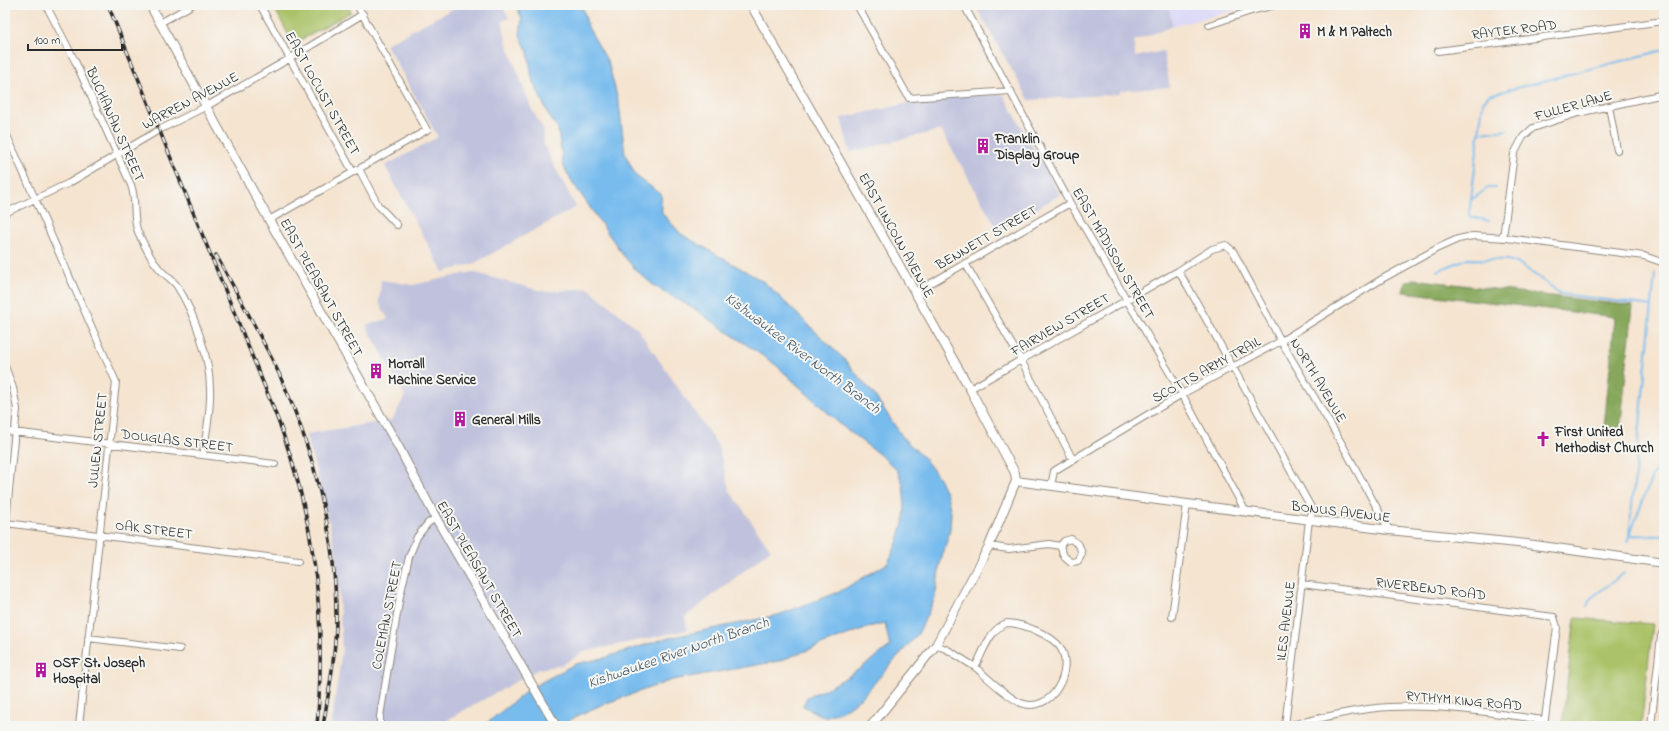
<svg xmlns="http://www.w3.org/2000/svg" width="1669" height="731" viewBox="0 0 1669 731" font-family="'Indie Flower',sans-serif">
	<rect width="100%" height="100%" fill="#f6f6f2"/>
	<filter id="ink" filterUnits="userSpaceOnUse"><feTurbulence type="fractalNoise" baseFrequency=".025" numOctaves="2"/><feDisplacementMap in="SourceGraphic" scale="8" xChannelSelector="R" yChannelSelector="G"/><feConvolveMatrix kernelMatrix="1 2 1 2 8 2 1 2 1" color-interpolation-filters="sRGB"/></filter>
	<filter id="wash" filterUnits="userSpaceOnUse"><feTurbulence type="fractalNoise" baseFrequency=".012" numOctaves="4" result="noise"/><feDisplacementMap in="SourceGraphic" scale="16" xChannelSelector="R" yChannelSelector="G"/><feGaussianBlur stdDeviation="0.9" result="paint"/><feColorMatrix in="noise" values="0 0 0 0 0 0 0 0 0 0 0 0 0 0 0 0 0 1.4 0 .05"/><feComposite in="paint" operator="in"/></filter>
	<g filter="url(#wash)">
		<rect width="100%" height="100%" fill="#f5e4d0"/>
		<!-- built -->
		<path fill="#d9d7f8" d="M 1168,5 L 1242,5 L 1241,9 L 1173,26 Z"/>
		<!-- industrial -->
		<path fill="#c0c2dd" d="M 460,5 L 502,5 L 509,18 L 502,21 L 507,43 L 531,108 L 544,131 L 544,146 L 576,207 L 473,264 L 443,272 L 385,166 L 438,137 L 386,44 Z
			M 975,5 L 1168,5 L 1173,26 L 1134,41 L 1135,57 L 1163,51 L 1170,87 L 1120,91 L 1120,94 L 1029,100 Z
			M 1003,94 L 1060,195 L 998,230 L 941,130 L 850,152 L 841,118 L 947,95 Z
			M 472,272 L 546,292 L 588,288 L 637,328 L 718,446 L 730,491 L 771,550 L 685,617 L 687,630 L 583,652 L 562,665 L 539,669 L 450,718 L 446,726 L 331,726 L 342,650 L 339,594 L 336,552 L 321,488 L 306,434 L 392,420 L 405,396 L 366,325 L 388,319 L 379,302 L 381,280 L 413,285 Z"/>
		<!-- green -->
		<path fill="#aac267" stroke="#6a7649" d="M 273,5 L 347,5 L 351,12 L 293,44 Z
			M 1575,618 L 1653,624 L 1641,726 L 1562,726 Z"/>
		<!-- forest -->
		<path fill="#87a85c" stroke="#596a44" d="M 1413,279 L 1633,306 L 1620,431 L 1617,433 L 1604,427 L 1615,317 L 1403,292 L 1405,283 Z"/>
		<!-- water -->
		<path fill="#78bcee" stroke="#52748c" d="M 516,5 L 582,5 L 588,27 L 608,62 L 619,104 L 625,154 L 636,176 L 661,194 L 662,213 L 681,234 L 764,282 L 842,357 L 873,393 L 904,439 L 924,458 L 939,478 L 947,495 L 951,513 L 950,530 L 940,564 L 935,598 L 918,634 L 861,698 L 842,711 L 824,717 L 803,706 L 807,697 C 838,685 864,667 890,646 L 885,623 L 868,627 L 779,661 L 672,680 L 601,705 L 575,717 L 562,726 L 483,726 L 521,696 L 527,690 L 575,664 L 604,658 L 664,639 L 778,615 L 839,592 L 888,563 L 897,543 L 904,520 L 905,507 L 903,484 L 897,470 L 884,458 L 842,426 L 776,365 L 696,310 L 653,285 L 635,269 L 623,255 L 571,180 L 563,165 L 558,129 L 549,116 L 532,78 L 528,52 L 520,35 L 522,19 Z"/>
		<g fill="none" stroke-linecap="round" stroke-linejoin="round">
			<!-- stream -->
			<path stroke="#78bcee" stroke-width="2" d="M 1479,133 L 1508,130
				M 1471,200 L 1488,188 L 1496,188
				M 1662,211 L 1664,216
				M 1489,221 L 1469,216 L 1483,102 L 1489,95 L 1664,50
				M 1437,271 L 1466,259 L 1508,260 L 1520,264 L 1561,294 L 1652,306
				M 1629,535 L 1655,274
				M 1629,535 L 1664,536
				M 1627,542 L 1653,474 L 1657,469 L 1664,467
				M 1587,607 L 1590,599 L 1624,573"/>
		</g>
	</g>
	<g filter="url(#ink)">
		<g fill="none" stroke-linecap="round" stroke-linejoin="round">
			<defs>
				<path id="street" d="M 46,5 L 75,61 L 131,185 C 137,201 132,217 138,232 C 144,244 149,257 158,267 C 163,274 172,279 177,286 C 194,312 210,358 210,389 C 211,411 206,434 203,455
					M 260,5 L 353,172
					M 857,5 L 909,98 L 1011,91
					M 964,5 L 1070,203 L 1182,394 L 1246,512
					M 160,23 L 192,5
					M 1209,25 L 1254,10 L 1275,5
					M 1438,51 L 1664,21
					M 1609,106 L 1617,150
					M 5,131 L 116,382 L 79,726
					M 359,169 L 378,205 L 397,225
					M 5,213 L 69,183 L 159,130 L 207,106 L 289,59 L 363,14
					M 269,220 L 427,130 L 357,5
					M 1503,238 L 1514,154 L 1523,137 L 1533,128 L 1578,113 L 1664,94
					M 965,263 L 1021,360 L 1073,460
					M 1178,271 L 1187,285 L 1312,509 L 1312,513 L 1309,520 L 1285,726
					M 914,293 L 1070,203
					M 5,366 L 13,388 L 17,409 L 5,531
					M 970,389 L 1178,271 L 1212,249 L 1226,245 L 1233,251 L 1281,341 L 1342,444 L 1389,530
					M 5,431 L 275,464
					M 1051,486 L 1054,471 L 1182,394 L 1281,341 L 1382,279 L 1438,248 L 1458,239 L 1473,236 L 1507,238 L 1644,256 L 1664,263
					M 6,523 L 298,561
					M 1071,539 L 1079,545 L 1082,554 L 1078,561 L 1071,562 L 1064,556 L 1060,546 L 1064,541 Z
					M 989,546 L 1009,549 L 1049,544 L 1060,546
					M 1302,584 L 1554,617 L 1557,627 L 1544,726
					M 1172,617 L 1187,504
					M 1007,623 C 1017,623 1028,627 1037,631 C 1046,635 1054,639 1060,647 C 1075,669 1052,715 1021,703 C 1008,698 987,677 975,667 C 983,653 990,628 1007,623 Z
					M 88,638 L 180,649
					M 936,645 L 948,650 L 975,667
					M 380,726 L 380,716 L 400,596 L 409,557 L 417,537 L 428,523 L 436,518
					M 1287,726 C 1321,718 1355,709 1389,707 C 1441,704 1493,713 1544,720
					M 1651,726 L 1661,636 L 1664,630"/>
				<path id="secondary" d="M 150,5 L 269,220 L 398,446 L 436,518 L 556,726
					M 751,5 L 970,389 L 1015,473 L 1016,481
					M 1016,481 L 1187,504 L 1389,530 L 1527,544 L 1664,563
					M 871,726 L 936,645 L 989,546 L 1016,481"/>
			</defs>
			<!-- street casing -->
			<use href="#street" stroke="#90887e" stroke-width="8"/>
			<!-- secondary casing -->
			<use href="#secondary" stroke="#90887e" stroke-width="10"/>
			<!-- street -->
			<use href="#street" stroke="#fff" stroke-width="6"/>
			<!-- secondary -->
			<use href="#secondary" stroke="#fff" stroke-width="8"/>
			<defs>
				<path id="rail" d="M 108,5 L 271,402 C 314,507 327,613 317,726
					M 216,255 C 235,289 254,324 272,359 C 309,434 337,533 336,618 C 336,654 329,690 323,726"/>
			</defs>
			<!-- rail casing -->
			<use href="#rail" stroke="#2b2b2b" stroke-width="3.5"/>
			<!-- rail -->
			<use href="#rail" stroke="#f6f6f2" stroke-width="2" stroke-dasharray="6" stroke-linecap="butt"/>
		</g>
	</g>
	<!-- icons -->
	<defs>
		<symbol id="building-bare" viewBox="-9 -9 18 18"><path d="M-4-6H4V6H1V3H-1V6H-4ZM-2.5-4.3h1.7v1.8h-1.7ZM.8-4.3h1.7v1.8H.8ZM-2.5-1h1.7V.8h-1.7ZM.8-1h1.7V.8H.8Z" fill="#b5179e" stroke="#f6f6f2" stroke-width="2.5" paint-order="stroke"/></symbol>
		<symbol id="church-bare" viewBox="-9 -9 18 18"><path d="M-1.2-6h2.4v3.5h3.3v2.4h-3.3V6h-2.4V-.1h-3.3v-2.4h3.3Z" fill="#b5179e" stroke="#f6f6f2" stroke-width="2.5" paint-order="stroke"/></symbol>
	</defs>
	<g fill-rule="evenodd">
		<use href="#building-bare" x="1294" y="20" width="22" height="22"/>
		<use href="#building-bare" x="972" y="135" width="22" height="22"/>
		<use href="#building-bare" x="365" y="360" width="22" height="22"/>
		<use href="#building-bare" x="449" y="408" width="22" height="22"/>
		<use href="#church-bare" x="1532" y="428" width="22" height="22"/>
		<use href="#building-bare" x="30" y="659" width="22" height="22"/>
	</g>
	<g text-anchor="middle" stroke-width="4" stroke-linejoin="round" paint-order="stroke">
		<!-- street labels -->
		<g font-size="14" fill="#2b2b2b" stroke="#f6f6f2">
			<text transform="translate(1514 29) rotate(-7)" y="5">RAYTEK ROAD</text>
			<text transform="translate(323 93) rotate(61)" y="5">EAST LOCUST STREET</text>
			<text transform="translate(190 100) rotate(-28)" y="5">WARREN AVENUE</text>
			<text transform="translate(1573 105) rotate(-16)" y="5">FULLER LANE</text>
			<text transform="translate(116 124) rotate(66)" y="5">BUCHANAN STREET</text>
			<text transform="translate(897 235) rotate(61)" y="5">EAST LINCOLN AVENUE</text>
			<text transform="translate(986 237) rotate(-30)" y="5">BENNETT STREET</text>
			<text transform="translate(1114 253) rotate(60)" y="5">EAST MADISON STREET</text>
			<text transform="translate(322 287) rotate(61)" y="5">EAST PLEASANT STREET</text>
			<text transform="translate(1060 324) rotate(-30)" y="5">FAIRVIEW STREET</text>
			<text transform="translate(1206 369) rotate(-29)" y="5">SCOTTS ARMY TRAIL</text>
			<text transform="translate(1319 380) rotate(59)" y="5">NORTH AVENUE</text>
			<text transform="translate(97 440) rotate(-84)" y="5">JULIEN STREET</text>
			<text transform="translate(177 440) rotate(7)" y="5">DOUGLAS STREET</text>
			<text transform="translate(1341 511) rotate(7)" y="5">BONUS AVENUE</text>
			<text transform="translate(154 529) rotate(7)" y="5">OAK STREET</text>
			<text transform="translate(480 569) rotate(60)" y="5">EAST PLEASANT STREET</text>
			<text transform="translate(1431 588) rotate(7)" y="5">RIVERBEND ROAD</text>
			<text transform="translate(386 615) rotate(-79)" y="5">COLEMAN STREET</text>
			<text transform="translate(1285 621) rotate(-83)" y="5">ILES AVENUE</text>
			<text transform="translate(1464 700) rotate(5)" y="5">RYTHYM KING ROAD</text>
		</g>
		<!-- poi labels -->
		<g font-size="14" font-weight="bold" fill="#2b2b2b" stroke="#f6f6f2" text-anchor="start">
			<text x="1317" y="36">M &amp; M Paltech</text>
			<text x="995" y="143">Franklin<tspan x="995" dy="16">Display Group</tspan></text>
			<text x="388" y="368">Morrall<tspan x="388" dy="16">Machine Service</tspan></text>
			<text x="472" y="424">General Mills</text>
			<text x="1555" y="436">First United<tspan x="1555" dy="16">Methodist Church</tspan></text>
			<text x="53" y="667">OSF St. Joseph<tspan x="53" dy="16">Hospital</tspan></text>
		</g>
		<!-- water labels -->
		<g font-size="15" font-style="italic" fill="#425666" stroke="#f6f6f2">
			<text transform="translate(803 353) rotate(37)" y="5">Kishwaukee River North Branch</text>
			<text transform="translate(678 652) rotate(-19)" y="5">Kishwaukee River North Branch</text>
		</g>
	</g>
	<!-- margin -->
	<rect width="1669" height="731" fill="none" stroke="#f6f6f2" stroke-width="20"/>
	<!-- scale -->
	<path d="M28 44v6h94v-6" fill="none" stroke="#2b2b2b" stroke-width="2"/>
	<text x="34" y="44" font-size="12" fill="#2b2b2b" stroke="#f6f6f2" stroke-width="3" paint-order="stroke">100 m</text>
</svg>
